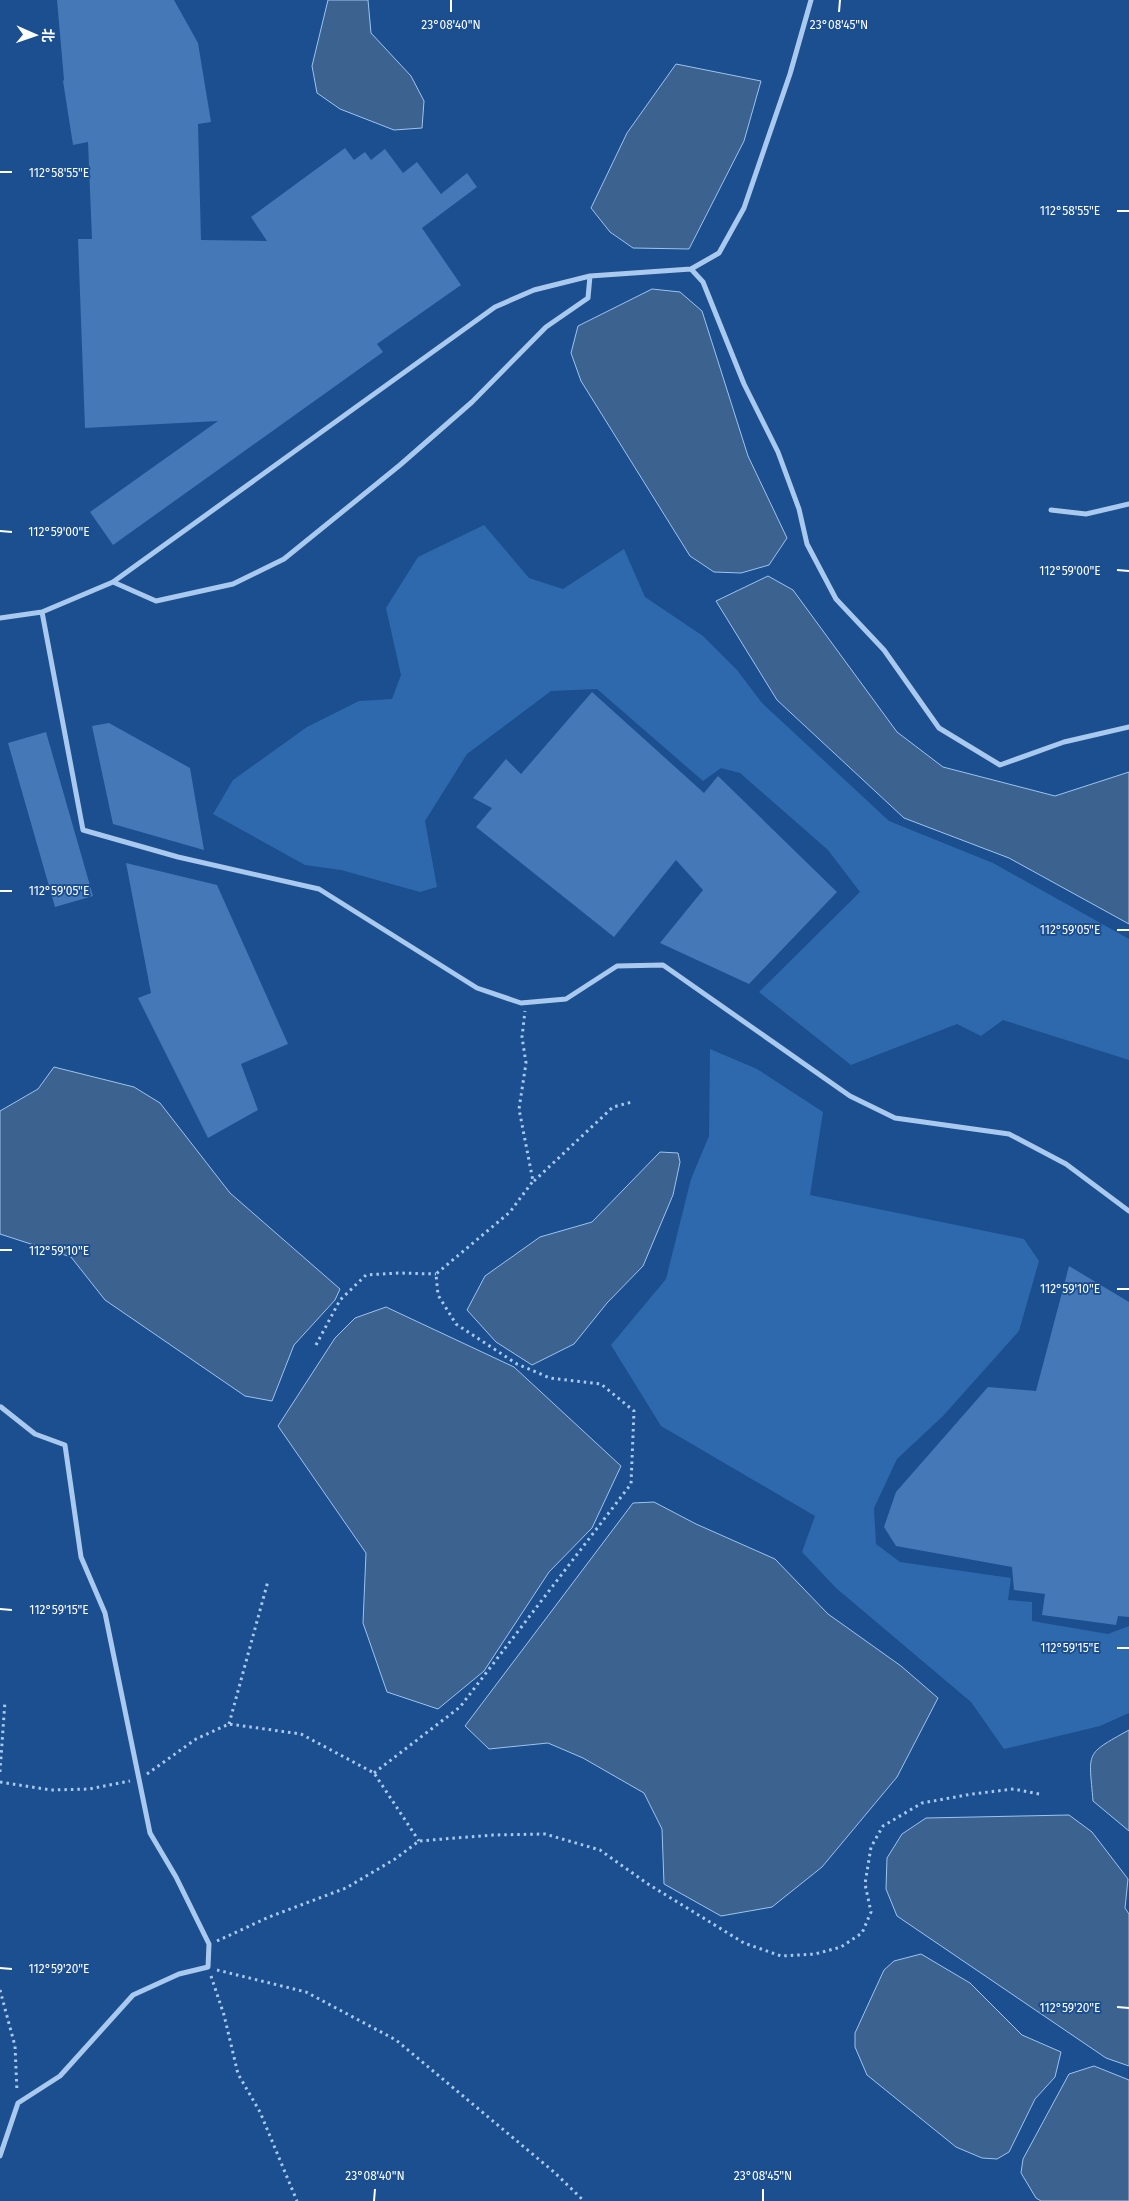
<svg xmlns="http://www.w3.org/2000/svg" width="1129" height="2201" viewBox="0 0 1129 2201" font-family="'Fira Sans','Noto Sans SC',sans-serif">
	<rect width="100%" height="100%" fill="#1b4f8f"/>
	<!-- green -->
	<path fill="#2e69ad" d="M 484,525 L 529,578 L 563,589 L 624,549 L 645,597 L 703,636 L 737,670 L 762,703 L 889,821 L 993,863 L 1129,939 L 1129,1060 L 1003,1020 L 981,1036 L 957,1024 L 851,1065 L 759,992 L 860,892 L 828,850 L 740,773 L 721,768 L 703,781 L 597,689 L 551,691 L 467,754 L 425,821 L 437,887 L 420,892 L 341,870 L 305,865 L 213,814 L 233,780 L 307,727 L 359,701 L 392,699 L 401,675 L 386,608 L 418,557 Z
		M 710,1049 L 757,1069 L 823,1112 L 810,1195 L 1024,1239 L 1039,1261 L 1019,1331 L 943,1416 L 897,1459 L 874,1508 L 876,1544 L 900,1562 L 1011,1578 L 1008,1600 L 1032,1602 L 1032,1621 L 1108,1634 L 1129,1626 L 1129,1713 L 1100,1726 L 1004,1749 L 971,1702 L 836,1588 L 802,1552 L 815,1516 L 661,1426 L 611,1345 L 666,1279 L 691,1179 L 709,1136 Z"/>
	<!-- water -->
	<path fill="#3c6290" stroke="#9cc4f0" d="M 328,0 L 368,0 L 371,33 L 411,76 L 424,101 L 422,128 L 394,130 L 340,109 L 317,93 L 312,66 Z
		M 676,64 L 761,81 L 744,141 L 689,249 L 633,248 L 610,232 L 591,208 L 627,133 Z
		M 652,289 L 680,292 L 702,311 L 748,456 L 787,538 L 769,565 L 741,573 L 714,572 L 690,556 L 581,381 L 571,353 L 578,326 Z
		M 768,576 L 793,590 L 897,732 L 943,767 L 1055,796 L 1129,772 L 1129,924 L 1009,858 L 904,818 L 777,700 L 716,601 Z
		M 54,1067 L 134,1087 L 160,1103 L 230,1193 L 340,1289 L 335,1300 L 294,1345 L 272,1401 L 245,1396 L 105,1300 L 71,1257 L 0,1234 L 0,1111 L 38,1089 Z
		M 660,1152 L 678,1153 L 680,1162 L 673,1195 L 643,1266 L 607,1303 L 574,1344 L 532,1365 L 496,1342 L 467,1310 L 485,1276 L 540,1237 L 592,1222 Z
		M 386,1307 L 514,1367 L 621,1466 L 592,1528 L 549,1572 L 484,1671 L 438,1709 L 387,1692 L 363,1623 L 366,1553 L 278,1426 L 335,1338 L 355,1318 Z
		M 654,1502 L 696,1524 L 775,1559 L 828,1614 L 901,1666 L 938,1698 L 897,1777 L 822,1867 L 772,1907 L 721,1916 L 664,1884 L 662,1829 L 644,1793 L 583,1758 L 548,1743 L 489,1749 L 465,1726 L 633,1503 Z
		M 1129,1730 L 1129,1831 L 1093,1801 C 1089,1751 1084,1755 1129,1730 Z
		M 1069,1815 L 1092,1832 L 1128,1879 L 1125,1908 L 1129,1914 L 1129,2066 L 1106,2058 L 897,1916 L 886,1889 L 887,1858 L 902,1834 L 926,1818 Z
		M 921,1954 L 970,1983 L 1022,2035 L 1061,2052 L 1055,2077 L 1035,2099 L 1009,2152 L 997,2159 L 982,2158 L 956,2147 L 867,2075 L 855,2047 L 855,2033 L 884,1970 L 894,1961 Z
		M 1094,2066 L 1129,2080 L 1129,2201 L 1041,2201 L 1036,2198 L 1021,2173 L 1023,2159 L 1069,2074 Z"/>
	<!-- building -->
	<path fill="#4478b7" d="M 57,0 L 174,0 L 198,43 L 211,122 L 198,124 L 201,240 L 267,241 L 251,217 L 345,148 L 354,160 L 365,152 L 371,160 L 385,149 L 403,173 L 417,162 L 441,194 L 467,173 L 477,187 L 422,228 L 461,285 L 377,344 L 383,352 L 113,545 L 90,512 L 218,421 L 85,428 L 78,239 L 92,239 L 88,142 L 73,145 L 63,81 L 64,80 Z
		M 592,692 L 704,793 L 718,776 L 837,892 L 749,984 L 660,943 L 703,890 L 676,860 L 614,937 L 476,827 L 492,808 L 473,798 L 506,759 L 521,774 Z
		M 109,723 L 190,768 L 204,850 L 113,824 L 92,726 Z
		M 46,732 L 93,896 L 55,907 L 8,743 Z
		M 126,863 L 217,885 L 288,1044 L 241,1064 L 258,1110 L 208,1138 L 138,998 L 151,993 Z
		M 1069,1266 L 1129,1302 L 1129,1617 L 1118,1616 L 1116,1625 L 1042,1615 L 1045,1594 L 1014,1590 L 1012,1567 L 896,1546 L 884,1527 L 896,1492 L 988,1387 L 1036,1391 Z"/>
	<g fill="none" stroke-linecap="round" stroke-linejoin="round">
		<!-- path -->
		<path stroke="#a9c9ee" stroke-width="3" stroke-dasharray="2.5 4" stroke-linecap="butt" d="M 534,1181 L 613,1107 L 632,1102
			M 316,1345 L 340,1300 L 366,1275 L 398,1273 L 436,1274
			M 229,1724 L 268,1581
			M 0,1772 L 5,1701
			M 374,1773 L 460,1707 L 631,1484 L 634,1411 L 601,1384 L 550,1378 L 517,1364 L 456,1324 L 438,1295 L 436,1274 L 510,1212 L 533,1181 L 519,1109 L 526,1063 L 522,1037 L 525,1011
			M 147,1774 L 196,1739 L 229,1724 L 301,1734 L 374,1773 L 419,1841
			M 0,1782 L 51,1790 L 89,1789 L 130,1781
			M 217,1941 L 269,1917 L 346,1888 L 395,1859 L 419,1841 L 493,1835 L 545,1834 L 600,1850 L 648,1884 L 744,1943 L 781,1956 L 815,1954 L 841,1947 L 862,1933 L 871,1912 L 865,1884 L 871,1847 L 883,1826 L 922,1803 L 972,1794 L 1014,1789 L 1039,1794
			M 217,1970 L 306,1992 L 396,2040 L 554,2172 L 584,2201
			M 211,1976 L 224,2015 L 238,2074 L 260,2112 L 297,2201
			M 0,1990 L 15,2046 L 17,2092"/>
		<!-- street -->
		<path stroke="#a9c9ee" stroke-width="5" d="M 691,269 L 703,282 L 744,384 L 778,452 L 799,509 L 807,544 L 836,599 L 884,650 L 939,728 L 1000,765 L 1064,742 L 1129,727
			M 1051,510 L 1086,514 L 1129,504
			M 113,582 L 156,601 L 233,584 L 284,559 L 400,465 L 472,402 L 546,327 L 588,298 L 590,276
			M 42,612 L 83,830 L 178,857 L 319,889 L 477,988 L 521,1003 L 566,999 L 617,966 L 663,965 L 850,1096 L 895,1118 L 1009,1134 L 1066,1164 L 1129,1211
			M 0,618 L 42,612 L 113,582 L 495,307 L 534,290 L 590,276 L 691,269 L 719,253 L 744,208 L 790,74 L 811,0
			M 0,2156 L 18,2103 L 60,2076 L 133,1995 L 179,1974 L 208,1967 L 209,1944 L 176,1877 L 150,1833 L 105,1613 L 81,1557 L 65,1445 L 35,1434 L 1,1407"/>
	</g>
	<!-- ticks -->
	<path fill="none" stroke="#fff" stroke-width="2" d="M 451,12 L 451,0M 839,12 L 840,0M 0,172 L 12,172M 1117,211 L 1129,211M 0,531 L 12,532M 1117,570 L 1129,571M 0,891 L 12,891M 1117,930 L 1129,930M 0,1250 L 12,1250M 1117,1289 L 1129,1289M 0,1609 L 12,1610M 1117,1648 L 1129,1648M 0,1968 L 12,1969M 1117,2007 L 1129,2008M 374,2201 L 375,2189M 763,2201 L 763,2189"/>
	<g font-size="12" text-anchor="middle" fill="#fff" stroke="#1b4f8f" stroke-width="4" stroke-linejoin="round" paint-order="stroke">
		<text x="451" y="29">23°08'40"N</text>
		<text x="839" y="29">23°08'45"N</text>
		<text x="59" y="177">112°58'55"E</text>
		<text x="1070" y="215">112°58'55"E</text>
		<text x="59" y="536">112°59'00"E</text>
		<text x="1070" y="575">112°59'00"E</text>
		<text x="59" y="895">112°59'05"E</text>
		<text x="1070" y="934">112°59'05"E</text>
		<text x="59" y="1255">112°59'10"E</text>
		<text x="1070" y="1293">112°59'10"E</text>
		<text x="59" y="1614">112°59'15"E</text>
		<text x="1070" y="1652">112°59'15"E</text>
		<text x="59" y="1973">112°59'20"E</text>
		<text x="1070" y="2012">112°59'20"E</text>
		<text x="375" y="2180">23°08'40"N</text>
		<text x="763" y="2180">23°08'45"N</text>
	</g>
	<!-- north arrow -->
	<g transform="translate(35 35) rotate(92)" stroke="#1b4f8f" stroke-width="4" paint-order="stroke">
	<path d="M0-4L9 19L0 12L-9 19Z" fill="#ffffff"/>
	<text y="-8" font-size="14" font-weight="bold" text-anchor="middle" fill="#ffffff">北</text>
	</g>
</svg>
